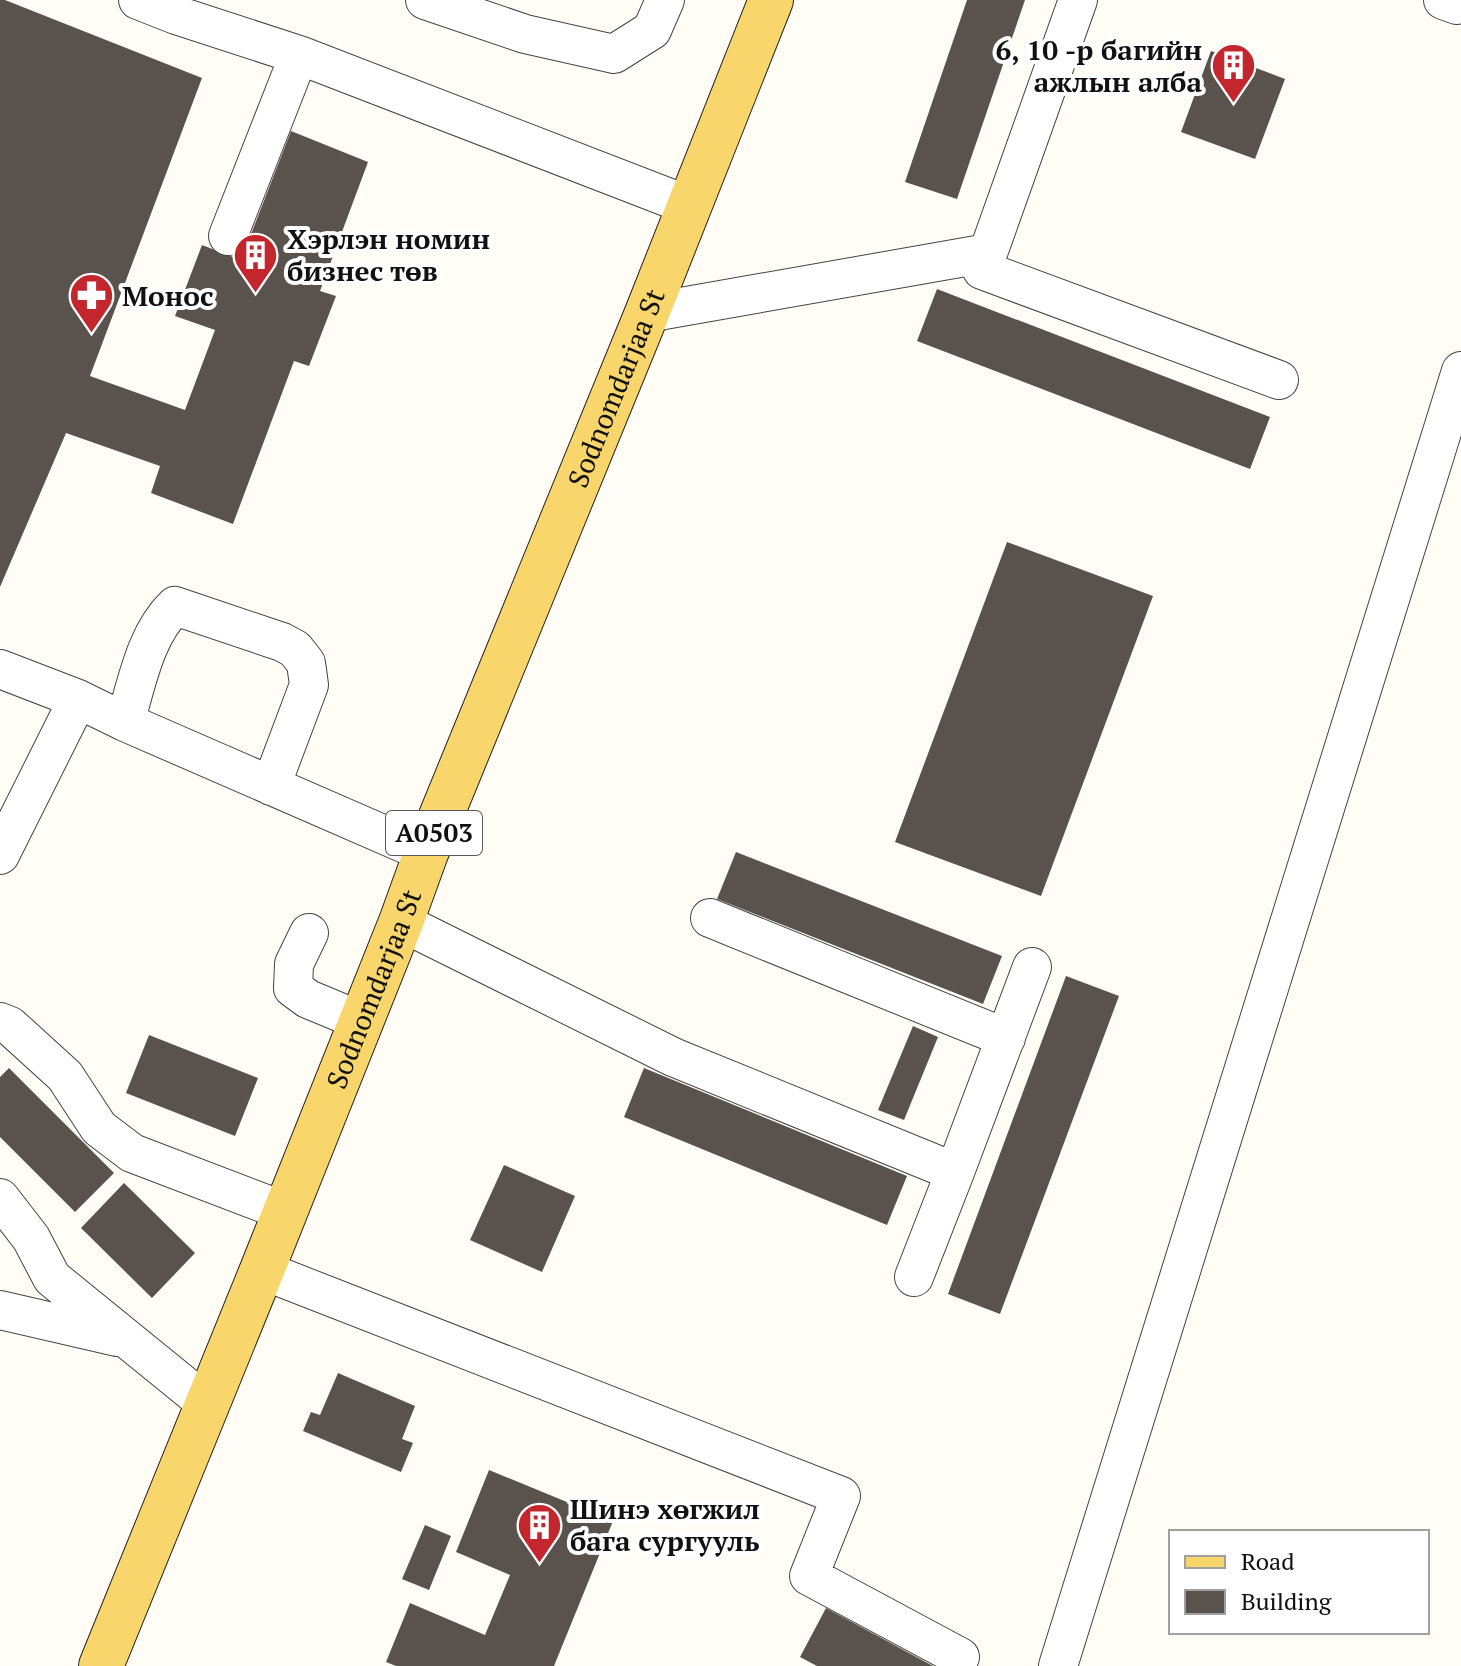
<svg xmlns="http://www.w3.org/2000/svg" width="1461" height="1666" viewBox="0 0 1461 1666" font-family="'PT Serif',serif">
	<rect width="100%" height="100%" fill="#fffdf5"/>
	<!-- building -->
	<path fill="#5a524d" d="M 0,0 L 5,0 L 202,78 L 90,376 L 185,410 L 215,330 L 175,316 L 202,245 L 241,260 L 291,131 L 368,162 L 320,291 L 336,296 L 309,366 L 294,361 L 233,524 L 151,493 L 160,466 L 66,433 L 0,587 Z
		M 967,0 L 1025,0 L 957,199 L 905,182 Z
		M 1211,51 L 1285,79 L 1255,159 L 1181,132 Z
		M 937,289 L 1270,417 L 1250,469 L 917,341 Z
		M 1007,542 L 1153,596 L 1041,896 L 895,842 Z
		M 736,852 L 1002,956 L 983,1004 L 717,899 Z
		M 1066,976 L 1119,996 L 1000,1314 L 948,1294 Z
		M 913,1026 L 938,1037 L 904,1120 L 878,1110 Z
		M 149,1035 L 258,1078 L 235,1136 L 126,1093 Z
		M 9,1068 L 114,1173 L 75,1212 L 0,1137 L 0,1077 Z
		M 644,1068 L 907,1176 L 887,1225 L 624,1117 Z
		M 504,1165 L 575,1196 L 542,1272 L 470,1240 Z
		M 124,1183 L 195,1253 L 152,1298 L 81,1228 Z
		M 338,1373 L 415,1406 L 402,1439 L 413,1443 L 401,1472 L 303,1431 L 311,1412 L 320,1415 Z
		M 489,1470 L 613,1521 L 554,1666 L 396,1666 L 386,1662 L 410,1603 L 485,1635 L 510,1575 L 456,1552 Z
		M 425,1525 L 451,1536 L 429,1590 L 402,1579 Z
		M 826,1608 L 933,1666 L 817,1666 L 800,1657 Z"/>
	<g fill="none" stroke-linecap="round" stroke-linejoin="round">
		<defs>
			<path id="minor" d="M 138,0 L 176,15 L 299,55 L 690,206
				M 425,0 L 525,34 L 614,54 L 652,30 L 665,0
				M 1078,0 L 982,270 L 1279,380
				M 1443,0 L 1457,5
				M 228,236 L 299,55
				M 647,313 L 988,253
				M 0,669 L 78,699 L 125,722 L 426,853
				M 125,722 C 137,683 145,635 175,606 L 282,642 L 295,649 L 306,663 L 309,685 L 271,786
				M 0,855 L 78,699
				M 710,918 L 1006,1038
				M 401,922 L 673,1057 L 955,1172 L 1032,967
				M 309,933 L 294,964 L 293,988 L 308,999 L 361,1021
				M 0,1022 L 10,1026 L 65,1076 L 99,1128 L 132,1153 L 284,1211
				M 0,1198 L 31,1238 L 52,1278 L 207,1404
				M 262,1270 L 841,1496 L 809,1576 L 960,1657
				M 914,1277 L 955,1172
				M 0,1310 L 117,1337
				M 1058,1666 L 1461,371"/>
			<g id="major">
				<path id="s1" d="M 101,1666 L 262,1270 L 401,922 L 426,853 L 647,313 L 771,0"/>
			</g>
		</defs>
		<!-- minor casing -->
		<use href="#minor" stroke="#444" stroke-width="40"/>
		<!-- major casing -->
		<use href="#major" stroke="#222" stroke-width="46"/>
		<!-- minor -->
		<use href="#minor" stroke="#fff" stroke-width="38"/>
		<!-- major -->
		<use href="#major" stroke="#f9d66b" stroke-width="44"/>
	</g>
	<!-- icons -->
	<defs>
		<symbol id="building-pin" viewBox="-11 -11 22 30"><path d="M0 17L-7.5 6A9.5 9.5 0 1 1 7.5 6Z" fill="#c4262e" stroke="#fff"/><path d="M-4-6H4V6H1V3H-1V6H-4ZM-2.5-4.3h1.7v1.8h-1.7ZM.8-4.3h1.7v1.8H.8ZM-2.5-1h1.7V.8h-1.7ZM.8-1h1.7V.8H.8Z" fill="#fff"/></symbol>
		<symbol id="pharmacy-pin" viewBox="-11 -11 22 30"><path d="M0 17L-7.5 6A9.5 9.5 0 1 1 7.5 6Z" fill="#c4262e" stroke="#fff"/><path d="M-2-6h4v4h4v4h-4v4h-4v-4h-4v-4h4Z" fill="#fff"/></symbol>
	</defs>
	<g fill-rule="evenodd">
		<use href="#building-pin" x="1208" y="40" width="51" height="69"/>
		<use href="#building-pin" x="230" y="230" width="51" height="69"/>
		<use href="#pharmacy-pin" x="66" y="270" width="51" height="69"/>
		<use href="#building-pin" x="514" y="1500" width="51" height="69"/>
	</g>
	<g text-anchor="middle" stroke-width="8" stroke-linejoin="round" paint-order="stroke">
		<!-- shield labels -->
		<rect fill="#fff" stroke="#585858" stroke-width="2" x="386" y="811" width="96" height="44" rx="6"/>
		<g font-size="26" font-weight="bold" fill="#111">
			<text x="434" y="842">A0503</text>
		</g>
		<!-- poi labels -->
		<g font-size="28" font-weight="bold" fill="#111" stroke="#fff" text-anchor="start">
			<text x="1202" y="60" text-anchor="end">6, 10 -р багийн<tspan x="1202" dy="32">ажлын алба</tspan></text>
			<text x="287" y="249">Хэрлэн номин<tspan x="287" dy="32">бизнес төв</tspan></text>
			<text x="122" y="306">Монос</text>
			<text x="570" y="1519">Шинэ хөгжил<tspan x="570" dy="32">бага сургууль</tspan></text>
		</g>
		<!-- street labels -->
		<g font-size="28" fill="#111" stroke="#fff">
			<text dy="10" stroke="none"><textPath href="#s1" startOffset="1378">Sodnomdarjaa St</textPath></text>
			<text dy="10" stroke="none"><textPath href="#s1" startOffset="730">Sodnomdarjaa St</textPath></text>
		</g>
	</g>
	<!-- legend -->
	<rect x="1169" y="1530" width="260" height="104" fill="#ffffff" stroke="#a0a0a0" stroke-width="2"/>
	<rect x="1185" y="1556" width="40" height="12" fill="#f9d66b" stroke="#a0a0a0" stroke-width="2"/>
	<text x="1241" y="1570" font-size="24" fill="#111111">Road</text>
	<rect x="1185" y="1590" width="40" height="24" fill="#5a524d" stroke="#a0a0a0" stroke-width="2"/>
	<text x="1241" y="1610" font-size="24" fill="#111111">Building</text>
</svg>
